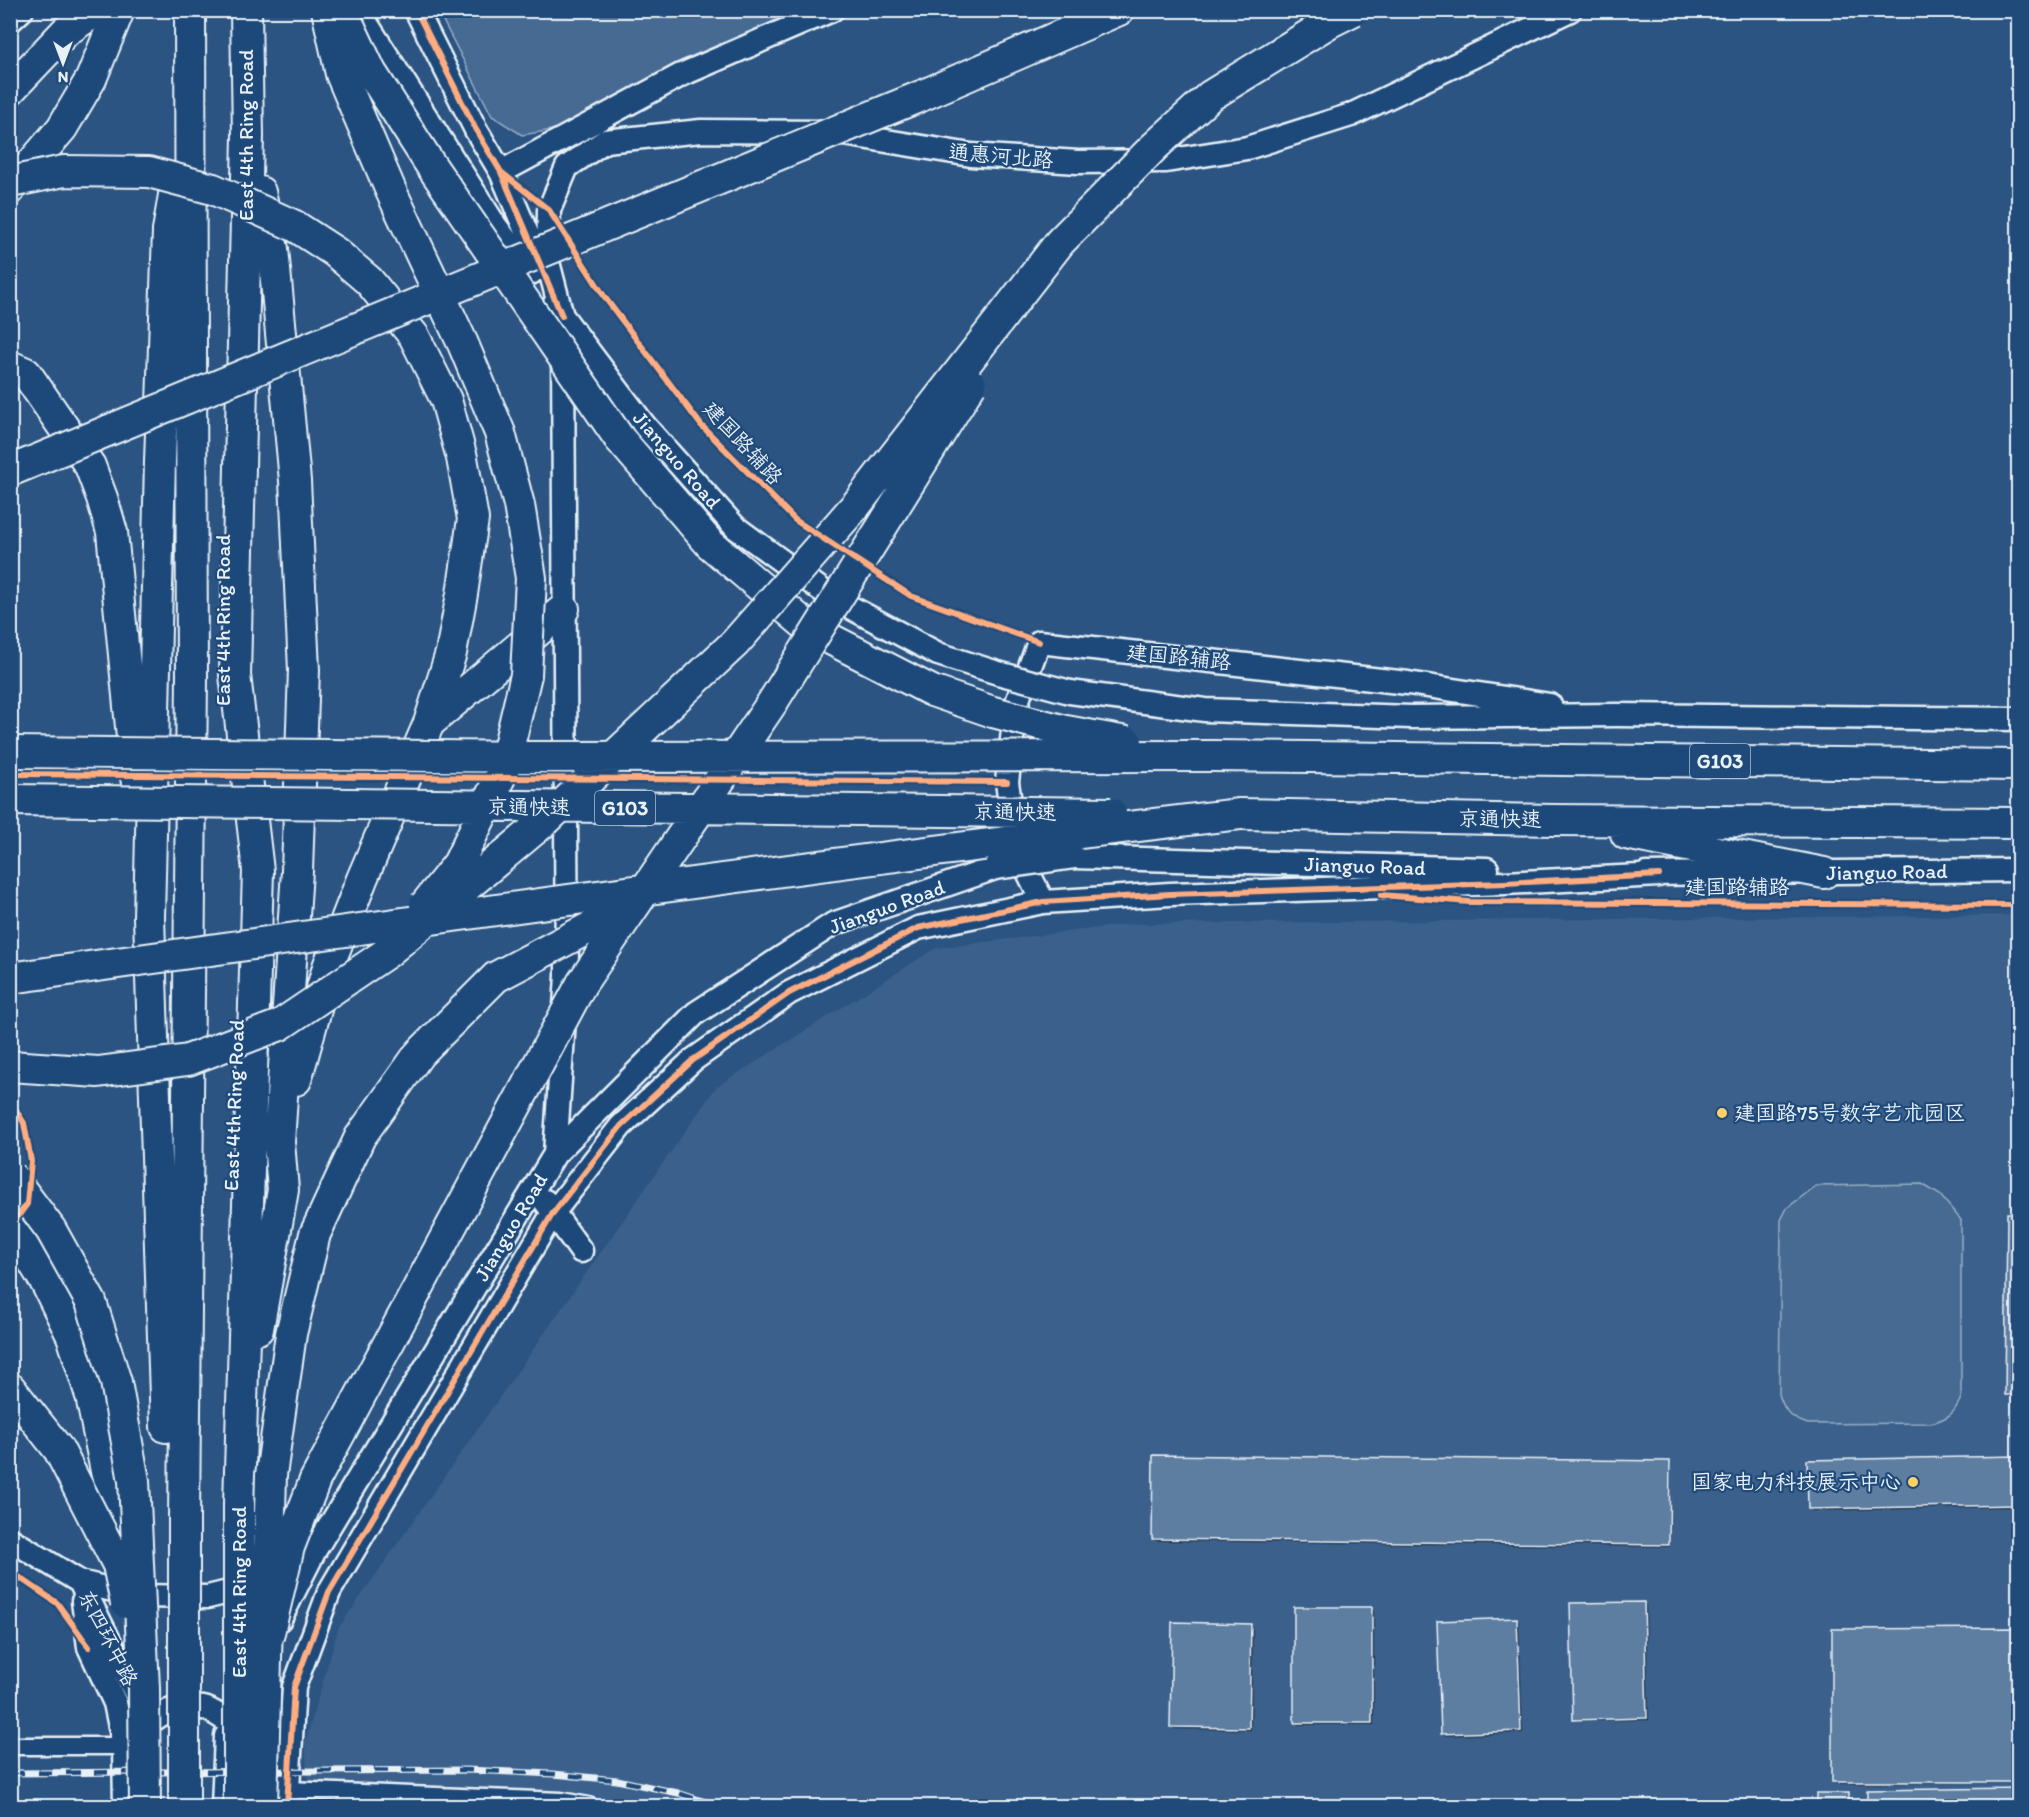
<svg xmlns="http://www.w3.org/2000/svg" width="2029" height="1817" viewBox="0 0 2029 1817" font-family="Itim,'LXGW WenKai TC',sans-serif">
	<rect width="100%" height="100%" fill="#2b5482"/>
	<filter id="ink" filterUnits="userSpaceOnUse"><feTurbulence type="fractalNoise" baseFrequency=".0167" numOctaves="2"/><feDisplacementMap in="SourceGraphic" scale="12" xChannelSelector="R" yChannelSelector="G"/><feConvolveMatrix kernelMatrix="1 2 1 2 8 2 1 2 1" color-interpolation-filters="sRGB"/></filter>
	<g filter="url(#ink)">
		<!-- built -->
		<path fill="#3a608b" d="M 2018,915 L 2018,1806 L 635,1806 L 561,1796 L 308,1786 L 305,1743 L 338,1629 L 716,1087 L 936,948 L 1130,924 Z"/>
		<!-- green -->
		<path fill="#476b93" stroke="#98aec6" stroke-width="1.5" d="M 438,11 L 801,11 L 564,128 L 522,135 L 492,116 Z
			M 1922,1184 L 1940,1195 L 1961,1220 L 1961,1398 C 1954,1414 1949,1418 1931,1423 L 1808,1424 C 1791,1419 1784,1411 1779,1394 L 1781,1220 L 1787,1208 L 1816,1186 Z"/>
		<!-- shadow -->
		<path fill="#0007" d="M 2009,1214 L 2018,1214 L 2018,1397 L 2009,1397 L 2006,1394 Z
			M 2018,1457 L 2018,1507 L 1812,1511 L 1809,1508 L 1809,1461 Z
			M 1669,1463 L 1671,1465 L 1670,1547 L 1156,1541 L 1153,1539 Z
			M 1644,1603 L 1646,1606 L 1649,1720 L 1577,1721 L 1574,1719 Z
			M 1371,1609 L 1374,1611 L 1374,1725 L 1298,1725 L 1296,1723 Z
			M 1517,1619 L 1519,1622 L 1523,1733 L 1445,1736 L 1442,1733 Z
			M 1250,1626 L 1253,1628 L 1251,1730 L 1174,1729 L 1172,1726 Z
			M 1833,1630 L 2018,1630 L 2018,1783 L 1836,1784 L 1834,1782 Z
			M 2018,1789 L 2018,1806 L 1868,1806 L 1868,1792 Z
			M 1818,1795 L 1848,1795 L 1851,1797 L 1851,1806 L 1818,1806 Z"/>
		<!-- building -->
		<path fill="#5d7da1" stroke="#e8f1f8" stroke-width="1.5" d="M 2007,1213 L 2018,1213 L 2018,1395 L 2005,1395 Z
			M 1153,1455 L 1670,1461 L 1669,1545 L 1152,1539 Z
			M 2018,1456 L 2018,1505 L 1808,1509 L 1807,1460 Z
			M 1644,1602 L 1647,1718 L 1573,1720 L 1570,1603 Z
			M 1294,1607 L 1372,1607 L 1372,1723 L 1294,1723 Z
			M 1517,1618 L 1521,1731 L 1441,1734 L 1437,1621 Z
			M 1172,1622 L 1251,1624 L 1249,1728 L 1170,1727 Z
			M 2018,1628 L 2018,1782 L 1832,1782 L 1832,1629 Z
			M 2018,1788 L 2018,1806 L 1867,1806 L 1867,1790 Z
			M 1817,1793 L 1849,1793 L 1849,1806 L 1817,1806 Z"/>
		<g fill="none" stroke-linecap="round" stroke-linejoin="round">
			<defs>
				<path id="street" d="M 10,1746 L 124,1746
					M 288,1790 L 561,1801 L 589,1806"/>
				<path id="secondary" d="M 358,10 L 495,225 L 531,273
					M 416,10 L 476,130 L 501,172 L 542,269
					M 10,21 L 22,10
					M 501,172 L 681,75 L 832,10
					M 554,305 L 645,426 L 735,527 L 831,597 L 938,654 L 998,673
					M 562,316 L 548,262 L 549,210 L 567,167 L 605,141 L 701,131 L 832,132 L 971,155 L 1078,162 L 1166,161 L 1247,148 L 1351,115 L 1570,10
					M 1070,692 L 1205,710 L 1411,717 L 1617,715 L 2018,719
					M 1074,857 L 1487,869
					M 1646,874 L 2018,870
					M 1043,902 L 1017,850 L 1007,782 L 1016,705 L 1039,642 L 1408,683 L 1550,705
					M 555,1154 L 567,976 L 563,355
					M 545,1201 L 581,1251
					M 10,1539 L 80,1582 L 137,1596 L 208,1597 L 252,1586
					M 80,1582 L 142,1706
					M 83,1601 L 89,1647 L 115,1703 L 124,1746 L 125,1806
					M 280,1619 L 315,1550 L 555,1154 L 696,1013 L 833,924 L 995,868
					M 137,1734 C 155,1716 175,1702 203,1708 C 211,1709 220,1717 227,1721
					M 223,1806 L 226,1736
					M 287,1806 L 294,1687 L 329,1592 L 553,1213 L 621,1126 L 693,1060 L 789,993 L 918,928 L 1043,902 L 1170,894 L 1505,883 L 1659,875"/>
				<path id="highway" d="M 10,90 L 66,31 L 88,16 L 90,10
					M 921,96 L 1119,10
					M 10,189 L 62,128 L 91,79 L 119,10
					M 295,226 L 335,252 L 369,281 L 414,336 L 446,400 L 462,458 L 473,519 L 462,594 L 451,653 L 429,723 L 362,879 L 328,967 L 296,1080
					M 10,366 L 26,373 L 90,466 L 102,498 L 112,532 L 136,778
					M 619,438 L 710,544 L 809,628 L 932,691 L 993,712
					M 429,723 L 564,609
					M 1213,756 L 2018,765
					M 1240,814 L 1552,820 L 2018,823
					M 1626,834 L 1824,873
					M 10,1224 L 46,1283 L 72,1336 L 91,1396 L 112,1501 L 118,1565
					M 258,1329 L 283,1190 L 279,1142 L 297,871 L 304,670 L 295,481 L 273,249 L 260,192
					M 10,1388 L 59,1450
					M 166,1427 L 149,917 L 160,462 L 168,231 L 176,183
					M 239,1504 L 258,871 L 235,675 L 248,136 L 246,10
					M 184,1520 L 192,677 L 190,10"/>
			</defs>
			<!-- street casing -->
			<use href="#street" stroke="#e8f1f8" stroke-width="21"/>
			<!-- secondary casing -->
			<use href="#secondary" stroke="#e8f1f8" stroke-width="27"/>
			<!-- highway casing -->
			<use href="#highway" stroke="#e8f1f8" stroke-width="34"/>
			<!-- street -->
			<use href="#street" stroke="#1f4a7a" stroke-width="16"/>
			<!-- secondary -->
			<use href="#secondary" stroke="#1f4a7a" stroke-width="22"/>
			<!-- highway -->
			<use href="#highway" stroke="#1f4a7a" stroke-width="30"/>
			<defs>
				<path id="rail" d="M 10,1773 L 466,1770 L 553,1774 L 617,1780 L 678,1793 L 718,1806"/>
			</defs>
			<!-- rail casing -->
			<use href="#rail" stroke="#e8f1f8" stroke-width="7"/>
			<!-- rail -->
			<use href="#rail" stroke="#1f4a7a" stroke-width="4.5" stroke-dasharray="14" stroke-linecap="butt"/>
			<defs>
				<path id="secondary-bridge" d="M 998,673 L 1070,692
					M 995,868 L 1074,857"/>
				<path id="highway-bridge" d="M 327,10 L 341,74 L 391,191 L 463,344 L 500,433 L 519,505 L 531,578 L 526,675 L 503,771 L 458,864 L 425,905
					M 342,10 L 371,72 L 430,164 L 619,438
					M 10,182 L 64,171 L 149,172 L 213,189 L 295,226
					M 10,471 L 921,96
					M 993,712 L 1066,731 L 1127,742
					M 10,752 L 535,757 L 1213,756
					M 10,800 L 1111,813
					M 10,978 C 420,921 829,861 1240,814
					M 10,1066 L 98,1072 L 188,1060 L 280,1025 L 388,952 L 546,820 L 735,643 L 857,504 L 1060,242 L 1154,147 L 1210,96 L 1330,22 L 1354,10
					M 10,1175 L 51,1230 L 91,1302 L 116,1382 L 134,1481 L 144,1688 L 145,1806
					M 59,1450 L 118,1565 L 126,1603
					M 239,1504 L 239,1806
					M 184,1520 L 184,1806
					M 268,1637 L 289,1547 L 315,1480 L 582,983 L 772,703 L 971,384
					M 262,1806 L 271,1475 L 291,1334 L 315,1234 L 360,1137 L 419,1054 L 496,977 L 625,909 L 632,907"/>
			</defs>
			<!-- secondary-bridge casing -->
			<use href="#secondary-bridge" stroke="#e8f1f8" stroke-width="27" stroke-linecap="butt"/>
			<!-- highway-bridge casing -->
			<use href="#highway-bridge" stroke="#e8f1f8" stroke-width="34" stroke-linecap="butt"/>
			<!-- secondary-bridge -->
			<use href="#secondary-bridge" stroke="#1f4a7a" stroke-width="22"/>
			<!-- highway-bridge -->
			<use href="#highway-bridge" stroke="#1f4a7a" stroke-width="30"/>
			<defs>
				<path id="cycleway" d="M 416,10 L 476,130 L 501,172 L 562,316
					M 501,172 L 549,210 L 606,299 L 701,425 L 795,520 L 911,596 L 1039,642
					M 10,774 L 1007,782
					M 1381,895 L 1469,902 L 2018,905
					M 10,1101 L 24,1123 L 31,1161 L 27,1204 L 10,1227
					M 10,1571 L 57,1603 L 89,1647
					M 287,1806 L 294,1687 L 329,1592 L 553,1213 L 621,1126 L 693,1060 L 789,993 L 918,928 L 1043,902 L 1170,894 L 1505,883 L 1659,875"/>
			</defs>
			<!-- cycleway casing -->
			<use href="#cycleway" stroke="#1f4a7a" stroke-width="10"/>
			<!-- cycleway -->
			<use href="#cycleway" stroke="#ffac80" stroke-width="6"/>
		</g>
	</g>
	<!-- markers -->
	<g fill="#ffd166" stroke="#1f4a7a" stroke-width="2">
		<circle cx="1722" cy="1113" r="6"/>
		<circle cx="1913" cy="1482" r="6"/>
	</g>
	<g text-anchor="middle" stroke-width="4.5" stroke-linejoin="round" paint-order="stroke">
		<!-- shield labels -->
		<g fill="#1f4a7a" stroke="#acbfd2" stroke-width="1.5">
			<rect x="1690" y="744" width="60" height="34" rx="4.5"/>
			<rect x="595" y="791" width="60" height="34" rx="4.5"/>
		</g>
		<g font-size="20" font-weight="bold" fill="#e8f1f8">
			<text x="1720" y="768">G103</text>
			<text x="625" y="815">G103</text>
		</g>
		<!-- street labels -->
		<g font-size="21" fill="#e8f1f8" stroke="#1f4a7a">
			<text transform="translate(246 135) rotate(-90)" y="7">East 4th Ring Road</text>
			<text transform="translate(1001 156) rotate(5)" y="7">通惠河北路</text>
			<text transform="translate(743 443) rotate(47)" y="7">建国路辅路</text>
			<text transform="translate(677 460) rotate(49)" y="7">Jianguo Road</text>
			<text transform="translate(223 620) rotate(-90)" y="7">East 4th Ring Road</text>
			<text transform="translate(1179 657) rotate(6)" y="7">建国路辅路</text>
			<text transform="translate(529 807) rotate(1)" y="7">京通快速</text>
			<text transform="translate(1015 812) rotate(1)" y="7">京通快速</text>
			<text transform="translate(1500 819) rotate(1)" y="7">京通快速</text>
			<text transform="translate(1365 866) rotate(2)" y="7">Jianguo Road</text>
			<text transform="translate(1887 872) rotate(-1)" y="7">Jianguo Road</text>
			<text x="1737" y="894">建国路辅路</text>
			<text transform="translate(887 907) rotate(-20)" y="7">Jianguo Road</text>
			<text transform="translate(234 1105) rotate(-88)" y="7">East 4th Ring Road</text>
			<text transform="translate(511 1227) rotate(-59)" y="7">Jianguo Road</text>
			<text transform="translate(239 1592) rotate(-90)" y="7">East 4th Ring Road</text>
			<text transform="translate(108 1638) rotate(63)" y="7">东四环中路</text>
		</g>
		<!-- poi labels -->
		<g font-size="21" fill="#e8f1f8" stroke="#1f4a7a" text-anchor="start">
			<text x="1734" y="1120">建国路75号数字艺术园区</text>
			<text x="1901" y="1489" text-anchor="end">国家电力科技展示中心</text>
		</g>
	</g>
	<!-- margin -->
	<rect width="2029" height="1817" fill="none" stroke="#1f4a7a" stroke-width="36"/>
	<rect x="18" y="18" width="1993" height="1781" fill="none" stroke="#e8f1f8" stroke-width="2" filter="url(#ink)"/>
	<!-- north arrow -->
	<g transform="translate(63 63) rotate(180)" stroke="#1f4a7a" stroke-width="4.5" paint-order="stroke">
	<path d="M0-4.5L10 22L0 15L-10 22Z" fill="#e8f1f8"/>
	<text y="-9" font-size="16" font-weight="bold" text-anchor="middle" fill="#e8f1f8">N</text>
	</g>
</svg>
